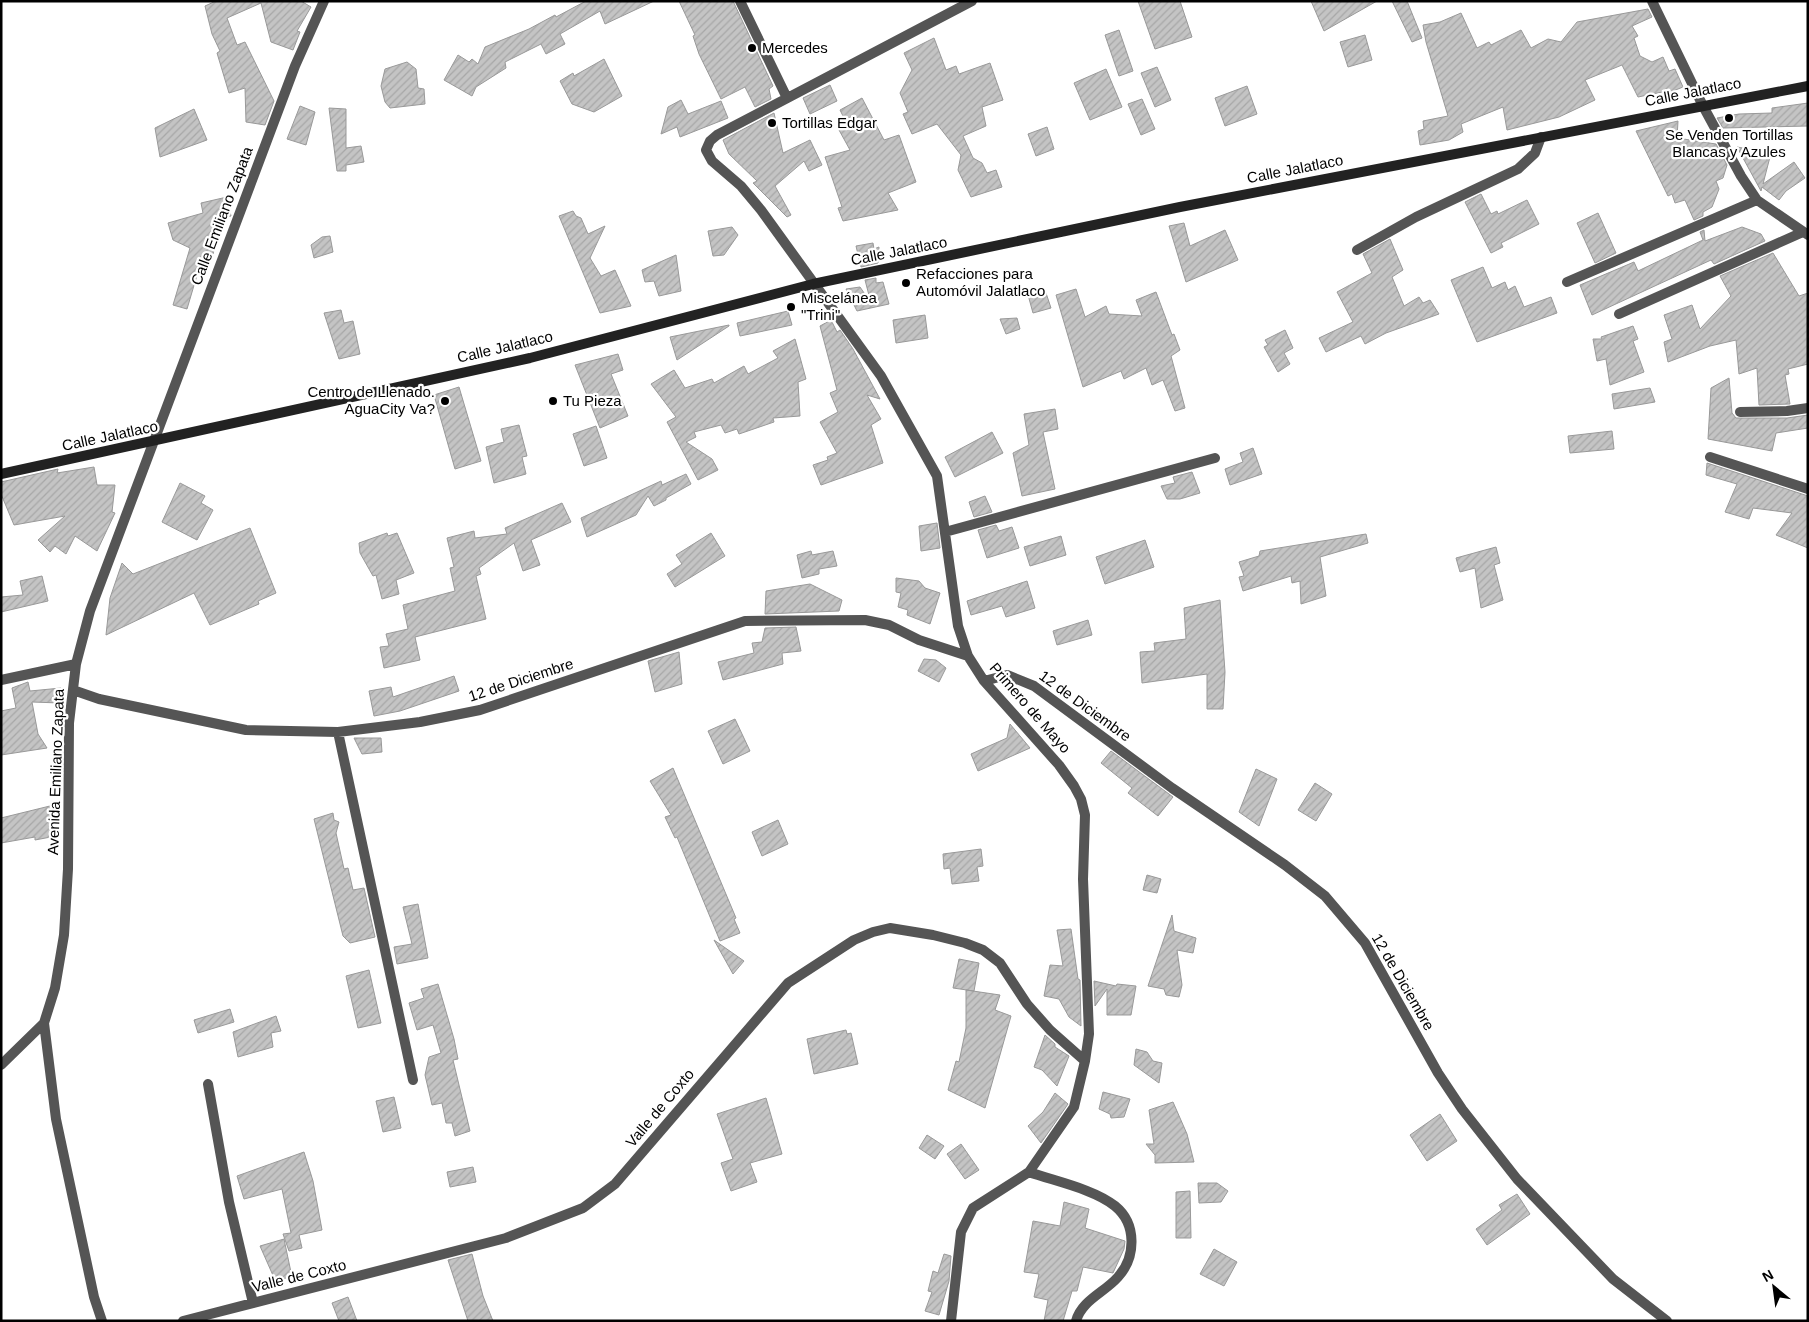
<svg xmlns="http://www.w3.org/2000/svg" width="1809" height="1322" viewBox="0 0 1809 1322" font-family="Arial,sans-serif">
	<defs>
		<pattern id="building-hatch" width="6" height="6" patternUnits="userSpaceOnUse" patternTransform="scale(1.25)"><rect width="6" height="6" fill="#c4c4c4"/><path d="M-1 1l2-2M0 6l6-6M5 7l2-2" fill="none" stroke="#a7a7a7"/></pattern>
	</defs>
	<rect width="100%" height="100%" fill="#fff"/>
	<!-- building -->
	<path fill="url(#building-hatch)" stroke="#999" d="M 216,1 L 301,1 L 311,7 L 297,31 L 300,32 L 293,50 L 271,42 L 261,3 L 227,18 L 237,45 L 245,42 L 274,101 L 265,125 L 246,122 L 245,88 L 229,93 L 217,53 L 220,51 L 212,34 L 205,6 Z
		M 586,1 L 654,1 L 605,24 L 600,11 L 560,34 L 565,44 L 546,54 L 541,44 L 505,62 L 506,68 L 476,87 L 472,96 L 444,80 L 458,55 L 469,62 L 472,59 L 478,64 L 485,47 L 529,29 L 555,15 L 556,17 Z
		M 679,1 L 733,1 L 773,86 L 769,89 L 771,99 L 755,107 L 745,87 L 721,99 L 699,54 L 693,36 L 695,35 Z
		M 1138,1 L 1180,1 L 1192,37 L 1155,49 Z
		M 1311,1 L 1377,1 L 1324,31 Z
		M 1392,1 L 1407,1 L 1422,38 L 1412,42 Z
		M 1648,9 L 1652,17 L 1632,26 L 1638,36 L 1634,38 L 1640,56 L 1652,62 L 1663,57 L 1669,71 L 1675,69 L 1683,87 L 1668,93 L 1667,91 L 1638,97 L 1622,65 L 1585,80 L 1595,100 L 1559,117 L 1507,130 L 1503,107 L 1461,124 L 1463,132 L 1449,140 L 1420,145 L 1418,131 L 1424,129 L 1423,121 L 1448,116 L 1426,42 L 1423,25 L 1440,22 L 1461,13 L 1477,48 L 1489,42 L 1491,45 L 1521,30 L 1531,48 L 1548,39 L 1561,42 L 1577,22 Z
		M 1119,30 L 1133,71 L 1119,76 L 1105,35 Z
		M 1365,35 L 1372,60 L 1348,67 L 1340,42 Z
		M 934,38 L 946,70 L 956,66 L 959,74 L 990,63 L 1003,100 L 982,107 L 986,126 L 963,136 L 973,158 L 982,163 L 987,173 L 996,170 L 1002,187 L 971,197 L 958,170 L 961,155 L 937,124 L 912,134 L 903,114 L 908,112 L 900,93 L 912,70 L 904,53 Z
		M 604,59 L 622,96 L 594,112 L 572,104 L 560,81 L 573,73 L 574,76 Z
		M 407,62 L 416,69 L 418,88 L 424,89 L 425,104 L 390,108 L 385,102 L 381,86 L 385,69 Z
		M 1157,67 L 1171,100 L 1155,107 L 1141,73 Z
		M 1106,69 L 1122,107 L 1090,120 L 1074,83 Z
		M 830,85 L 837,101 L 810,114 L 803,98 Z
		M 1247,86 L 1257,114 L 1225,126 L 1215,98 Z
		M 862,98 L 884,140 L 899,135 L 916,182 L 888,193 L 898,210 L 843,221 L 838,208 L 842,207 L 825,157 L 850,150 L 839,130 L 848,126 L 840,110 Z
		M 1142,99 L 1155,129 L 1141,135 L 1128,104 Z
		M 681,100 L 688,114 L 721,101 L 728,118 L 680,137 L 677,127 L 661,134 L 668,107 Z
		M 1808,103 L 1808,126 L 1723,128 L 1717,118 L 1739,114 L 1772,113 L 1772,108 Z
		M 300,106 L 315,112 L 306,145 L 287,139 Z
		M 329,108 L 346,109 L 346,148 L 361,146 L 364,162 L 346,165 L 346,171 L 337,171 Z
		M 194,109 L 207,140 L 160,157 L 155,128 Z
		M 774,113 L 783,153 L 810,140 L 822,165 L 809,171 L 804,161 L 775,186 L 791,215 L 787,217 L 753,183 L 757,181 L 729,154 L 723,140 Z
		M 1678,121 L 1677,138 L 1716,144 L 1727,165 L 1723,178 L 1716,181 L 1719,189 L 1712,207 L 1703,212 L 1703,216 L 1694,220 L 1685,200 L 1675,203 L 1672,194 L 1668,196 L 1636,131 Z
		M 1047,127 L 1054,149 L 1036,156 L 1028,134 Z
		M 1737,147 L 1771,153 L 1763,184 L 1794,162 L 1805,178 L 1786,191 L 1779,200 L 1762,187 L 1761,191 Z
		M 1481,194 L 1491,214 L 1497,211 L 1498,214 L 1527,200 L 1539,224 L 1501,243 L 1503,247 L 1491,253 L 1465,202 Z
		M 227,197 L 231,216 L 223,218 L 213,254 L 203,255 L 187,309 L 173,305 L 190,248 L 173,240 L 168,223 L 203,213 L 201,203 Z
		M 573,211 L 576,216 L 581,218 L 588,234 L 605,226 L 590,258 L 601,276 L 615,270 L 631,306 L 600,313 L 559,216 Z
		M 1598,213 L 1616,253 L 1595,263 L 1577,223 Z
		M 1184,223 L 1190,246 L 1225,230 L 1238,260 L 1186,282 L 1169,226 Z
		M 732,227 L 738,235 L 724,255 L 713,256 L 708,231 Z
		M 1742,227 L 1761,234 L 1765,241 L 1714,264 L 1711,260 L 1592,315 L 1580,285 L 1634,262 L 1638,271 L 1703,240 L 1700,232 L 1704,230 L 1705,241 Z
		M 330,236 L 333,252 L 314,258 L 311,245 L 322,237 Z
		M 1390,239 L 1403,270 L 1392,277 L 1404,306 L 1419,297 L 1423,303 L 1430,300 L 1439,314 L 1386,333 L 1365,344 L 1361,336 L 1326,352 L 1319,338 L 1353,322 L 1337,292 L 1372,273 L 1363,254 Z
		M 873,243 L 874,249 L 879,247 L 878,263 L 861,267 L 856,246 Z
		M 1773,253 L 1799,296 L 1808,293 L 1808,364 L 1788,369 L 1789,374 L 1785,375 L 1790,404 L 1759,405 L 1757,368 L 1739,374 L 1736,340 L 1710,346 L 1668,362 L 1664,342 L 1672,339 L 1664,315 L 1692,305 L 1700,329 L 1731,296 L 1720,276 Z
		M 676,255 L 681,291 L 659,296 L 654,281 L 645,282 L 642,270 Z
		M 1483,267 L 1492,288 L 1505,282 L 1508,290 L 1515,286 L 1524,307 L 1551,297 L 1557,313 L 1477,342 L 1451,280 Z
		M 876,278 L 876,283 L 883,282 L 889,304 L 857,311 L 846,289 L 860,287 L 871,303 L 865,280 Z
		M 1076,289 L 1085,317 L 1106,306 L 1109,314 L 1142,316 L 1136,300 L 1156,292 L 1172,335 L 1174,334 L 1180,350 L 1171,356 L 1185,408 L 1175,411 L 1163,380 L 1152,385 L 1146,368 L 1124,379 L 1121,371 L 1083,387 L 1056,295 Z
		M 1045,290 L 1051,308 L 1033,313 L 1028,295 Z
		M 341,310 L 344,323 L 353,321 L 360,354 L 339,359 L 324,313 Z
		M 788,311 L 792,325 L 740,336 L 737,323 Z
		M 925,315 L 928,338 L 896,343 L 893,320 Z
		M 1017,318 L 1020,329 L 1006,334 L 1000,319 Z
		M 831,320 L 837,332 L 840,330 L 853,349 L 880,399 L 867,395 L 881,419 L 871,425 L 883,463 L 821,485 L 813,465 L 828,460 L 827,457 L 837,453 L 820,422 L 838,412 L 830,393 L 837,390 L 820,326 Z
		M 729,325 L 729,326 L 677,360 L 670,337 Z
		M 1633,326 L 1638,339 L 1633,341 L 1644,372 L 1610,385 L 1606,359 L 1597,361 L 1593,339 L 1602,339 L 1601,337 Z
		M 1285,330 L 1293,348 L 1284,353 L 1290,364 L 1278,372 L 1264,347 L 1268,345 L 1265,340 Z
		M 795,339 L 806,379 L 798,382 L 800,416 L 773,418 L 774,422 L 739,434 L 737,429 L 725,433 L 721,425 L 694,432 L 696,437 L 686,442 L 712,459 L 718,470 L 698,480 L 667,422 L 676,417 L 651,384 L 674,370 L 685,388 L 712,379 L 714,383 L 744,366 L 748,374 L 778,358 L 773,351 Z
		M 618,354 L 623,370 L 611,374 L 628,416 L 600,428 L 575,365 Z
		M 1729,378 L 1732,413 L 1736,418 L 1787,418 L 1808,415 L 1808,428 L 1776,433 L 1772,451 L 1708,439 L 1711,388 Z
		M 459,387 L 481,461 L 455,469 L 434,395 Z
		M 1650,388 L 1655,402 L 1614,409 L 1612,394 Z
		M 1055,409 L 1058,429 L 1043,432 L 1055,489 L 1022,496 L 1013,453 L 1029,445 L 1024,414 Z
		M 519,425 L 527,456 L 522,457 L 526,474 L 494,483 L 486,447 L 504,442 L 501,429 Z
		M 596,426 L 607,458 L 584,466 L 573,434 Z
		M 1612,431 L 1614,449 L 1570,453 L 1568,436 Z
		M 992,432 L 1003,453 L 955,477 L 945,457 Z
		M 1253,448 L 1262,474 L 1230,485 L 1225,469 L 1243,462 L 1240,453 Z
		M 1707,463 L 1808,496 L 1808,548 L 1776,535 L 1792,513 L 1753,508 L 1749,519 L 1725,512 L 1737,484 L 1706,475 Z
		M 94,467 L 97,485 L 115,485 L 112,512 L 115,513 L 97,551 L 75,536 L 66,554 L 55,546 L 50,552 L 38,540 L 65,516 L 14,525 L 1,494 L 1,482 L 58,469 L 57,473 Z
		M 1192,472 L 1200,493 L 1180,499 L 1167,499 L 1161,486 L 1175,483 L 1173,477 Z
		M 686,474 L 691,484 L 666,498 L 666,500 L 654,506 L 648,496 L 636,515 L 587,537 L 581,518 L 661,481 L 662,485 Z
		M 180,483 L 205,496 L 201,503 L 213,510 L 197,540 L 162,522 Z
		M 985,496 L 992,512 L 974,517 L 969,502 Z
		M 562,503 L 571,522 L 531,540 L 540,565 L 523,571 L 514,543 L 479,568 L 481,574 L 476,576 L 486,619 L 415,637 L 420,660 L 384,668 L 380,647 L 389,646 L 386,634 L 408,629 L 403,605 L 455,591 L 450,568 L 454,567 L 447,538 L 474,531 L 475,538 L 507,534 L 505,528 Z
		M 937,523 L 940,548 L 921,551 L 919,526 Z
		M 996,525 L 999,531 L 1012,527 L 1019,548 L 987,558 L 978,530 Z
		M 250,528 L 276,593 L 258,601 L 259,604 L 210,625 L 194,593 L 106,635 L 110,598 L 122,563 L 133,574 Z
		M 387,533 L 388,536 L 397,533 L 414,573 L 396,580 L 399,594 L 382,599 L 376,575 L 373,576 L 360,553 L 359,543 Z
		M 711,533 L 725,556 L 675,587 L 667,574 L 682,564 L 676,555 Z
		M 1366,534 L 1368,543 L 1320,557 L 1326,596 L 1301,604 L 1300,581 L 1292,583 L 1291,576 L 1243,591 L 1239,577 L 1244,576 L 1239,562 L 1259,556 L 1260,551 Z
		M 1061,536 L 1066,555 L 1030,566 L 1024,547 Z
		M 1145,540 L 1154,567 L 1105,584 L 1096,557 Z
		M 1496,547 L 1500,563 L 1494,565 L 1503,600 L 1481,608 L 1475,568 L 1460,572 L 1456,558 Z
		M 811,551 L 812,555 L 833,551 L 837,566 L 819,569 L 819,574 L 802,578 L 797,555 Z
		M 42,576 L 48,601 L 1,612 L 1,597 L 23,595 L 20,581 Z
		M 896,578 L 919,581 L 925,588 L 940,593 L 930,624 L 907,615 L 908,610 L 898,607 L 901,593 L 896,592 Z
		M 1027,581 L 1035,608 L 1006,617 L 1002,606 L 971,615 L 967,601 Z
		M 810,584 L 842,600 L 839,611 L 765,614 L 766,591 Z
		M 1220,600 L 1225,672 L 1223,709 L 1207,709 L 1207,674 L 1142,683 L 1140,652 L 1155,651 L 1154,643 L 1186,639 L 1184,608 Z
		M 1088,620 L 1092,635 L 1057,645 L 1053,631 Z
		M 796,627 L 801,651 L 782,653 L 783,664 L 723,680 L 718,662 L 754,653 L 752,643 L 762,642 L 765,628 Z
		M 679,652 L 682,684 L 655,692 L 648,661 Z
		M 924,659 L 936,660 L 946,668 L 939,682 L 918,671 Z
		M 454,676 L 459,691 L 400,711 L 374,716 L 369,691 L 391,687 L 393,697 Z
		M 28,682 L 30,691 L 61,688 L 60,703 L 32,702 L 38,734 L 47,748 L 1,755 L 1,711 L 16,708 L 12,688 Z
		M 735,719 L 750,751 L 723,764 L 708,731 Z
		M 1010,724 L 1030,748 L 978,771 L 971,754 L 1007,738 Z
		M 354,738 L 381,738 L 382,752 L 362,754 Z
		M 1111,751 L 1173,797 L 1158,816 L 1128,793 L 1132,788 L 1101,763 Z
		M 673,768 L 736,918 L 734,919 L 740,933 L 720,941 L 677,837 L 675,838 L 665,817 L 671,815 L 650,781 Z
		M 1256,769 L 1277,779 L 1259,826 L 1239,812 Z
		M 1315,783 L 1332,794 L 1316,821 L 1298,810 Z
		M 58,804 L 56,836 L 35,840 L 35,837 L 1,843 L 1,818 Z
		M 333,813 L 334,820 L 339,822 L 336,833 L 344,869 L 348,868 L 353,890 L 364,888 L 375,937 L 350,943 L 343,936 L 314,819 Z
		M 778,820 L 788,844 L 762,856 L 752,832 Z
		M 981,849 L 983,866 L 977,867 L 979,881 L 952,884 L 950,868 L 944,869 L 943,854 Z
		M 1147,875 L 1161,879 L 1157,893 L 1143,890 Z
		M 418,904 L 428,958 L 397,964 L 394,947 L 412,944 L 403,907 Z
		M 1172,915 L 1174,931 L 1196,938 L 1193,953 L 1177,950 L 1182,985 L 1179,997 L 1166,995 L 1164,989 L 1148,986 Z
		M 1071,929 L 1078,979 L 1080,980 L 1081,1026 L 1069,1017 L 1059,999 L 1044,996 L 1050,965 L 1063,966 L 1057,930 Z
		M 714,940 L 744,961 L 733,974 Z
		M 959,959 L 979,963 L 974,991 L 953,988 Z
		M 369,970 L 381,1023 L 358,1028 L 346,976 Z
		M 1094,981 L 1116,986 L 1117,984 L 1136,986 L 1131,1015 L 1107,1015 L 1107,989 L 1095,1006 Z
		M 438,984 L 454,1039 L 458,1059 L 453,1060 L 470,1131 L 455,1136 L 452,1123 L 446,1123 L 442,1103 L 432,1105 L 425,1075 L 429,1057 L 441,1053 L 433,1025 L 417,1030 L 409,1003 L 424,998 L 421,989 Z
		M 966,990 L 1000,995 L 995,1010 L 1011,1016 L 985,1108 L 948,1090 L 956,1061 L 959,1062 L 966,1028 Z
		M 230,1009 L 234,1022 L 198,1033 L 194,1020 Z
		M 276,1016 L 281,1031 L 271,1033 L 273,1047 L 238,1057 L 233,1032 Z
		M 846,1030 L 847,1034 L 851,1033 L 858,1064 L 814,1074 L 807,1039 Z
		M 1045,1035 L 1055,1044 L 1055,1047 L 1069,1056 L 1057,1086 L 1042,1070 L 1034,1067 Z
		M 1136,1049 L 1147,1052 L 1153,1061 L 1162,1063 L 1159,1083 L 1134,1065 Z
		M 1103,1092 L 1130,1099 L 1124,1117 L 1111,1118 L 1110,1114 L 1099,1109 Z
		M 1055,1093 L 1068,1104 L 1041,1143 L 1028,1126 L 1043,1112 Z
		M 394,1097 L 401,1128 L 383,1132 L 376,1101 Z
		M 766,1098 L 782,1154 L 750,1163 L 757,1182 L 731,1191 L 721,1163 L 733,1159 L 717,1114 Z
		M 1173,1102 L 1187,1134 L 1194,1162 L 1155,1163 L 1155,1155 L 1146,1144 L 1154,1144 L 1149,1110 Z
		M 1440,1114 L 1457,1141 L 1427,1161 L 1410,1135 Z
		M 927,1135 L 944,1146 L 935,1159 L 919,1148 Z
		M 961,1144 L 979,1170 L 965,1179 L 947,1154 Z
		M 304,1152 L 313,1181 L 322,1230 L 299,1235 L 302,1248 L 289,1251 L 283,1234 L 291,1233 L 282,1189 L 244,1199 L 237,1176 Z
		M 473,1167 L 476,1182 L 450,1187 L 447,1172 Z
		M 1198,1183 L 1217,1183 L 1228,1191 L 1221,1202 L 1199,1203 Z
		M 1190,1191 L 1191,1238 L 1176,1238 L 1176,1192 Z
		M 1517,1194 L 1530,1214 L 1487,1245 L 1476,1229 L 1502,1210 L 1499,1205 Z
		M 1064,1202 L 1089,1209 L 1085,1228 L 1125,1241 L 1124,1249 L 1113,1273 L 1083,1267 L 1077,1291 L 1072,1291 L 1063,1321 L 1044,1321 L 1048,1300 L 1034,1297 L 1039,1274 L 1024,1272 L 1033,1221 L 1060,1226 Z
		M 284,1239 L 292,1277 L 275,1280 L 260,1246 Z
		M 1214,1249 L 1237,1262 L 1224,1286 L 1200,1274 Z
		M 472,1254 L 483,1296 L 493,1321 L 468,1321 L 448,1260 Z
		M 944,1254 L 951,1256 L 949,1281 L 939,1315 L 925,1311 L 932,1292 L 928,1291 L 933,1271 L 938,1273 Z
		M 348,1297 L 357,1321 L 339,1321 L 332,1303 Z"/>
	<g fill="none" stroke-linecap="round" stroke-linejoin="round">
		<!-- minor -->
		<path stroke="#555" stroke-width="10" d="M 740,1 L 787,98
			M 1652,1 L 1703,106 L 1741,176 L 1757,200 L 1808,235
			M 1357,250 L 1416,217 L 1518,169 L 1535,153 L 1541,137
			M 1567,282 L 1757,200
			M 1619,314 L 1803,232
			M 1740,412 L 1787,411 L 1808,408
			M 1710,457 L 1808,489
			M 945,532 L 1215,458
			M 1,680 L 76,664
			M 984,681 L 1007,675 L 1034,686 L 1172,788 L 1285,865 L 1325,896 L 1365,943 L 1438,1073 L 1462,1109 L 1517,1179 L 1613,1279 L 1667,1321
			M 73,690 L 99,699 L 246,730 L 338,732 L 420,722 L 480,710 L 745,621 L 865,620 L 889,625 L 919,640 L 968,656
			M 338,732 L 413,1080
			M 44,1023 L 56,1119 L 94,1297 L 102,1321
			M 1,1065 L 44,1023 L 55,988 L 64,935 L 68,869 L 69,723 L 76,664 L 90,611 L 295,66 L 324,1
			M 208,1084 L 229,1202 L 253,1303
			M 1029,1172 C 1054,1181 1094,1189 1115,1206 C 1137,1224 1136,1257 1118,1277 C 1104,1293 1082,1300 1076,1321
			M 183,1321 L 506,1238 L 583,1208 L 615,1184 L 788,983 L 854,940 L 873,932 L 890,928 L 933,935 L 965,943 L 983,950 L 1000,963 L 1027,1004 L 1050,1030 L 1085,1061
			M 951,1321 L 961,1232 L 973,1208 L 1029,1172 L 1074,1107 L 1085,1061 L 1089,1034 L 1083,879 L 1085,815 L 1081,799 L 1074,786 L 1059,765 L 984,681 L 968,656 L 958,626 L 937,476 L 881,376 L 761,210 L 741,186 L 712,161 L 706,150 L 710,141 L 717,135 L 972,1"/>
		<!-- secondary -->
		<path stroke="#222" stroke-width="10" d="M 1,474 L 530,358 L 813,284 L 1180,207 L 1808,86"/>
	</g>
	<!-- markers -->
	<g fill="#000" stroke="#fff" stroke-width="2">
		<circle cx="752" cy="48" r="5"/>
		<circle cx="1729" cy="118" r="5"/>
		<circle cx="772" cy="123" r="5"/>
		<circle cx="906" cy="283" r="5"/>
		<circle cx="791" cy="307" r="5"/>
		<circle cx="445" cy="401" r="5"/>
		<circle cx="553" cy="401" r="5"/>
	</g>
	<g text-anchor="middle" stroke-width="4.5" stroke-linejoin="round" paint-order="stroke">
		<!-- poi labels -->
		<g font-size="15" fill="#000" stroke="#fff" text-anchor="start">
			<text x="762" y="53">Mercedes</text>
			<text x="782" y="128">Tortillas Edgar</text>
			<text x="1729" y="140" text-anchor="middle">Se Venden Tortillas<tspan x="1729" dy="17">Blancas y Azules</tspan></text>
			<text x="916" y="279">Refacciones para<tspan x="916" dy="17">Automóvil Jalatlaco</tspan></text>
			<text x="801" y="303">Miscelánea<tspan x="801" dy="17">"Trini"</tspan></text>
			<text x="435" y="397" text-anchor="end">Centro de Llenado.<tspan x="435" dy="17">AguaCity Va?</tspan></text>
			<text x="563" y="406">Tu Pieza</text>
		</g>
		<!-- street labels -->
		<g font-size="15" fill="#000" stroke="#fff">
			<text transform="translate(1693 92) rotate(-11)" y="5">Calle Jalatlaco</text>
			<text transform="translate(1295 169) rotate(-11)" y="5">Calle Jalatlaco</text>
			<text transform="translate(222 216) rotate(-69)" y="5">Calle Emiliano Zapata</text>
			<text transform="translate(899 251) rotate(-11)" y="5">Calle Jalatlaco</text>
			<text transform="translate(505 347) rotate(-13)" y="5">Calle Jalatlaco</text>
			<text transform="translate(110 436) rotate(-12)" y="5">Calle Jalatlaco</text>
			<text transform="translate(521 680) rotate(-18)" y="5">12 de Diciembre</text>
			<text transform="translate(1085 706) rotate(36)" y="5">12 de Diciembre</text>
			<text transform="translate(1030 708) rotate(49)" y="5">Primero de Mayo</text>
			<text transform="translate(56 772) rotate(-88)" y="5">Avenida Emiliano Zapata</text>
			<text transform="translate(1403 982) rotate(60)" y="5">12 de Diciembre</text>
			<text transform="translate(660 1108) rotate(-50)" y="5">Valle de Coxto</text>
			<text transform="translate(299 1276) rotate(-14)" y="5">Valle de Coxto</text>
		</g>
	</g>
	<!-- border -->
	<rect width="1809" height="1322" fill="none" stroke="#000000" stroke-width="5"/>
	<!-- north arrow -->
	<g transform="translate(1774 1287) rotate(331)" stroke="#ffffff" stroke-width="4" paint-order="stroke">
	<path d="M0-4L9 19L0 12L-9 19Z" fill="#000000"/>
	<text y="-8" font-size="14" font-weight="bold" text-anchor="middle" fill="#000000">N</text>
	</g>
</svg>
